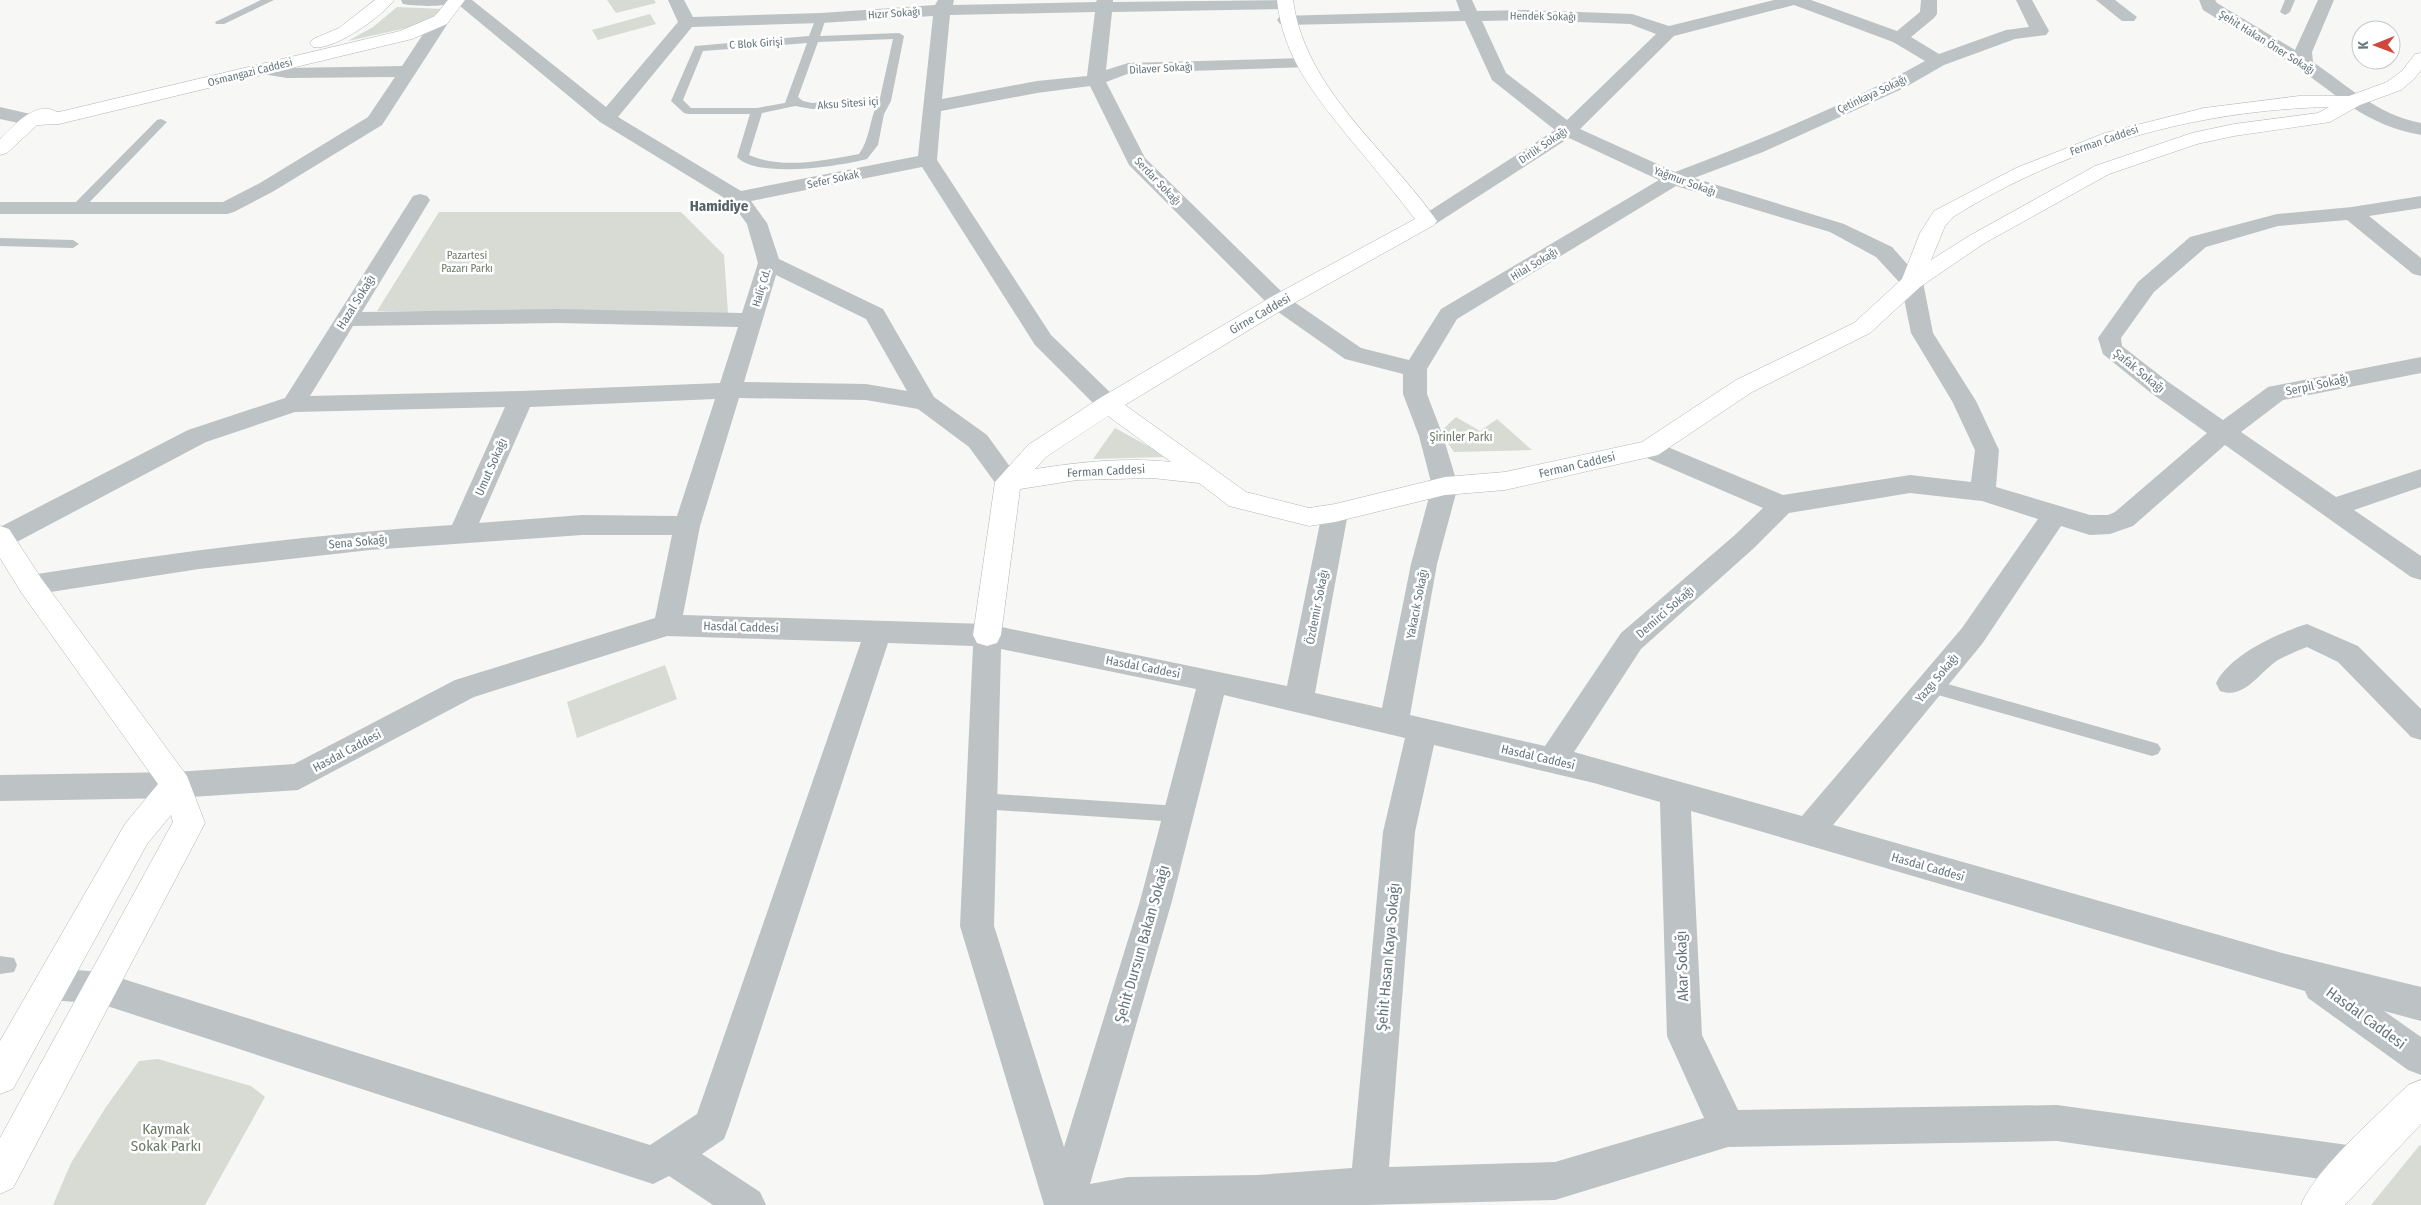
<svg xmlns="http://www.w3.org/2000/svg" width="2421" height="1205" viewBox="0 0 2421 1205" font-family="'Fira Sans Condensed',sans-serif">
	<rect width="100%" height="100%" fill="#f7f7f5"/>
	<!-- green -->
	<path fill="#d8dbd4" d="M 607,0 L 654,0 L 656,3 L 616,13 Z
		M 397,7 L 444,9 L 420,25 L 348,41 L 373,27 Z
		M 650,14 L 656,24 L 598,40 L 592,30 Z
		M 439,212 L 681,212 L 724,255 L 728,313 L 377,311 Z
		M 1456,417 L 1480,431 L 1497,419 L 1532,450 L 1454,452 L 1440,432 Z
		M 1115,428 L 1159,452 L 1164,457 L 1093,459 Z
		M 665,665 L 677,699 L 577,738 L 567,702 Z
		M 158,1059 L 251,1086 L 265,1097 L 205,1205 L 53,1205 L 71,1163 L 106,1107 L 139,1061 Z
		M 2421,1145 L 2421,1205 L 2371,1205 L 2419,1146 Z"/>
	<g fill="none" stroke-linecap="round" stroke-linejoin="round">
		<defs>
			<path id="secondary" d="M 375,0 L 394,0 C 383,16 332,52 313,47 L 310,43 L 313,39 L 339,28 Z
				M 448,0 L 465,0 L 447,24 L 412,39 L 59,124 L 37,125 L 7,153 L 0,155 L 0,139 C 13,127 29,107 48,109 C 53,109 54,112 59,112 L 400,31 L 435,16 Z
				M 1277,0 L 1293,0 C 1305,90 1388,150 1437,221 L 1434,225 L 1287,307 L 1125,405 L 1246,492 L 1309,508 L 1335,504 L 1445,477 L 1505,472 L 1642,442 L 1736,380 L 1854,323 L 1902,279 L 1920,233 L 1934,211 L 2016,168 L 2105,133 L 2204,108 L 2299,96 L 2349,96 L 2387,82 L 2402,71 L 2415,54 L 2421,53 L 2421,70 L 2414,79 L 2401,90 L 2360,105 L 2330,122 L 2234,136 L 2197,144 L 2109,174 L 1983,244 L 1920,287 L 1870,333 L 1752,392 L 1658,455 L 1505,490 L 1445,495 L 1335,522 L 1309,526 L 1229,506 L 1199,483 L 1152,478 L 1077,480 L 1020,489 L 1001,635 L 997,643 L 987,646 L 977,643 L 973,635 L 995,482 L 1028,445 L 1100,398 L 1271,297 L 1415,219 C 1394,192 1372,165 1350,139 C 1315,95 1283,58 1277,0 ZM 2329,107 L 2318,113 L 2234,124 L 2192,133 L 2095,166 L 1969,236 L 1931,260 L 1945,226 L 1953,217 C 2065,147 2196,110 2329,107 ZM 1108,416 L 1171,462 C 1126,457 1080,462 1035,469 L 1046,457 Z
				M 0,526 L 9,529 L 41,578 L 187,776 L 205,823 L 13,1188 L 0,1194 L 0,1138 L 173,822 L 171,815 L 147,844 L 13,1089 L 0,1094 L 0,1041 L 125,824 L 158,784 L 21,592 L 0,558 Z
				M 2421,1080 L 2421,1124 L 2345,1205 L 2301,1205 C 2316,1168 2378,1115 2408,1085 Z"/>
		</defs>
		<!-- secondary casing -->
		<use href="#secondary" stroke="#afb6b9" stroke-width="1"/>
		<!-- lane -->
		<path fill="#bdc2c4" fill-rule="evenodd" d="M 261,0 L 274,0 L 224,24 L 216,24 L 215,22 Z
			M 2285,0 L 2295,0 L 2290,12 L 2285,15 L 2280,12 Z
			M 821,15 L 826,18 L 820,36 L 899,33 L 904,36 L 891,101 L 884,114 L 878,145 L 867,159 C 841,166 757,179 737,157 L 750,114 L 688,114 L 684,113 L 671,101 L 695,46 L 809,36 L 816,18 ZM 893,39 L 880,98 L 812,103 L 803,101 L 798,97 L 818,42 ZM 807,43 L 785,103 L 757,108 L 691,108 L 683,100 L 703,51 ZM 877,105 C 869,121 870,139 859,154 C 825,160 783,170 749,155 L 762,113 L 795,106 L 812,109 Z
			M 161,119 L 167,122 L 165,124 L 81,211 L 73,211 L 71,208 L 73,205 L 157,120 Z
			M 0,238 L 73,240 L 79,244 L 73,248 L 0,246 Z
			M 1930,679 L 2152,742 L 2158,744 L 2161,749 L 2158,754 L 2152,756 L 1924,691 L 1921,686 L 1924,681 Z
			M 981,793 L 1178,806 L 1185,808 L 1187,814 L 1185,820 L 1178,822 L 981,809 L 975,807 L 972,801 L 975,795 Z
			M 0,956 L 14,958 L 17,965 L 14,972 L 0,974 Z"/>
		<!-- street -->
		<path fill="#bdc2c4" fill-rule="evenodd" d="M 401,0 L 472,0 L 606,107 L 678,22 L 668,0 L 684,0 L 693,17 L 821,13 L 935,5 L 938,0 L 954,0 L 953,5 L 1096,2 L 1097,0 L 1113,0 L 1113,2 L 1291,0 L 1294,4 L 1291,8 L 1285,9 L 1112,12 L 1106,70 L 1128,63 L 1304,58 L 1310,59 L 1313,63 L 1310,67 L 1130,73 L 1106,82 L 1145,158 L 1287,297 L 1361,348 L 1409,360 L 1441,309 L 1659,180 L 1569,138 L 1434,225 L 1427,227 L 1420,225 L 1417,221 L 1420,217 L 1555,130 L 1492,80 L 1465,21 L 1286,25 L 1280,24 L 1277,20 L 1280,16 L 1460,11 L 1456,0 L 1472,0 L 1477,11 L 1526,10 L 1632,14 L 1669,26 L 1774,0 L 1811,0 L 1897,31 L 1920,12 L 1921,0 L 1937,0 L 1937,14 L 1934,18 L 1911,37 L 1939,54 L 2006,30 L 2029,27 L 2016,0 L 2032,0 L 2049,31 L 2046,35 L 2015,39 L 1944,65 L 1904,88 L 1763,152 L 1694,178 L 1844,224 L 1892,247 L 1923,282 L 1933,333 L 1976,401 L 1999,450 L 1996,487 L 2090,515 L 2108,515 L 2115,512 L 2207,433 L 2151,393 L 2103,354 L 2098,338 L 2138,282 L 2190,237 L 2277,214 L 2352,207 L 2421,196 L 2421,208 L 2369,216 L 2421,258 L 2421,276 L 2413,274 L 2347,220 L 2278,226 L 2206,247 L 2154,292 L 2121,338 L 2122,346 L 2167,381 L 2223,420 L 2268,387 L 2421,357 L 2421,373 L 2283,400 L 2241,432 L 2336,497 L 2421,469 L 2421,487 L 2354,510 L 2421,556 L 2421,580 L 2411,577 L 2225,445 L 2133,526 L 2110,534 L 2090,535 L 2061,526 L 1982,644 L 1833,825 L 2282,953 L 2421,987 L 2421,1021 L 2384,1011 L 2421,1037 L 2421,1075 L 2408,1070 L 2308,998 L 2305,991 L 1691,811 L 1702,1035 L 1738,1110 L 2057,1105 L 2355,1146 L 2368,1152 L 2374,1165 L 2368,1178 L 2355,1184 L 2057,1141 L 1728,1147 L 1555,1200 L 1367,1205 L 1044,1205 L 960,926 L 973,646 L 888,643 L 729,1126 L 724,1139 L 702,1154 L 760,1192 L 766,1205 L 713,1205 L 669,1176 L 653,1184 L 101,1004 L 51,1000 L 39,995 L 34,984 L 39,973 L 51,968 L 101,972 L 650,1145 L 697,1114 L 861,642 L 667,636 L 474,697 L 298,790 L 176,798 L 0,801 L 0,775 L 176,772 L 294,764 L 455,680 L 655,618 L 672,535 L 582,535 L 370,550 L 199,569 L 31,595 L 21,592 L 17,585 L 21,578 L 31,575 C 171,553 310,534 452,525 L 505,407 L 295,412 L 206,442 L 11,545 L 0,547 L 0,527 L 188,430 L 285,398 L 413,196 L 420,194 L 427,196 L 430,200 L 362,312 L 558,309 L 742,313 L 758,263 L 747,224 L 731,202 L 600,122 L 454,1 C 448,8 413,6 403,4 ZM 1794,5 L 1893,42 L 1925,61 C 1845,105 1760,140 1675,172 L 1580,129 L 1674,36 ZM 1095,12 L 1087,76 L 1037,81 L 942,99 L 950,15 ZM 933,16 L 918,156 L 741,191 L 618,117 L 692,27 L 821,23 ZM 1526,20 L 1630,24 L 1656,34 L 1567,120 L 1506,73 L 1482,21 ZM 1090,86 L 1129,165 L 1271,307 L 1345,359 L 1403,374 L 1403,394 L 1419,436 L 1432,486 L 1411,564 L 1382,708 L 1315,693 L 1348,513 L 1344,506 L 1335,504 L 1326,506 L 1322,513 L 1287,686 L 987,624 L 683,615 L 700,526 L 739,398 L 866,400 L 918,409 L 969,447 L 999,488 L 1008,491 L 1017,488 L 1021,482 L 987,435 L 934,397 L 883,309 L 779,259 L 767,223 L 751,201 L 922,167 L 1035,345 L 1100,410 L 1108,412 L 1116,410 L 1120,404 L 1116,398 L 1051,335 L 937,160 L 941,111 L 1037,93 ZM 1676,186 L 1830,232 L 1876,257 L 1901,284 L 1911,333 L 1952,401 L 1975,450 L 1971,482 L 1910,475 L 1783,495 L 1658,443 L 1649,440 L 1640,443 L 1637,449 L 1640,455 L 1763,508 L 1736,534 L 1621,633 L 1545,746 L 1410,715 L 1437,564 L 1458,486 L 1443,436 L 1427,394 L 1427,369 L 1457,319 ZM 776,275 L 866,319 L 907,391 L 866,384 L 744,382 ZM 558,323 L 738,327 L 720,383 L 521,391 L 310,396 L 353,326 ZM 715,399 L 677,516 L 582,515 L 479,523 L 530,407 ZM 1910,493 L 1982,501 L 2038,519 L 1962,628 L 1802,816 L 1574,752 L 1641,649 L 1754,548 L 1789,513 ZM 1001,649 L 1196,689 L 1140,901 L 1064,1147 L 994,926 ZM 1224,695 L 1405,738 L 1383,832 L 1352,1168 L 1257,1175 L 1128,1177 L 1090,1184 L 1172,901 ZM 1434,745 L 1594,783 L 1660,802 L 1667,1036 L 1704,1118 L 1555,1162 L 1389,1167 L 1415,832 Z
			M 2096,0 L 2115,0 L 2137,17 L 2134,21 L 2122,21 Z
			M 2199,0 L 2215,0 L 2217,3 L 2295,50 L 2318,0 L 2334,0 L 2312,52 L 2313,62 C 2348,86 2378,115 2421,123 L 2421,135 C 2363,124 2341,97 2295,66 C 2265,46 2233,29 2203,10 Z
			M 441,15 L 447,16 L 450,20 L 382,125 L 274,191 L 234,212 L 227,214 L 0,214 L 0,202 L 223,202 L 260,183 L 368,117 L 395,77 L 287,78 L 256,73 L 253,69 L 256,65 L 262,64 L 287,68 L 402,66 L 435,16 Z
			M 0,107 L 39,116 L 42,120 L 39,124 L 32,126 L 0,119 Z
			M 2307,624 L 2358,646 L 2421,709 L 2421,740 L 2411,737 L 2338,662 L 2307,647 C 2297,651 2287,655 2278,660 C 2259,672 2245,700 2220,691 L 2216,683 C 2230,655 2278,633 2307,624 Z"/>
		<!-- secondary -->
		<use href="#secondary" fill="#fff" fill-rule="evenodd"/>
	</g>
	<g text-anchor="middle" stroke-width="5" stroke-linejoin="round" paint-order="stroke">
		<!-- far-street labels -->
		<g font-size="11" fill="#66767c" stroke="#fff">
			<text transform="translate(894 13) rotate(-4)" y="4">Hızır Sokağı</text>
			<text transform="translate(1543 16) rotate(1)" y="4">Hendek Sokağı</text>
			<text transform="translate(2267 42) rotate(32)" y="4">Şehit Hakan Öner Sokağı</text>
			<text transform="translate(756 43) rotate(-4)" y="4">C Blok Girişi</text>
			<text transform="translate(1161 68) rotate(-3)" y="4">Dilaver Sokağı</text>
			<text transform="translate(250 72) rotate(-14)" y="4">Osmangazi Caddesi</text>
			<text transform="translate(1872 94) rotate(-25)" y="4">Çetinkaya Sokağı</text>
			<text transform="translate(848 103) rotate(-4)" y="4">Aksu Sitesi içi</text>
			<text transform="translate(2104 140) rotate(-19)" y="4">Ferman Caddesi</text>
			<text transform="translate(1543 145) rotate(-34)" y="4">Dirlik Sokağı</text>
			<text transform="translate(833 179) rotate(-12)" y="4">Sefer Sokak</text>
			<text transform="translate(1158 181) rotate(46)" y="4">Serdar Sokağı</text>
			<text transform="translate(1685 181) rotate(20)" y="4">Yağmur Sokağı</text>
			<text transform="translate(1534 264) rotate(-31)" y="4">Hilal Sokağı</text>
			<text transform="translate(761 288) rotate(-73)" y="4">Haliç Cd.</text>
		</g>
		<!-- far-park labels -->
		<g font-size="11" fill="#6e7a68" stroke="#fff">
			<text x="467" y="259">Pazartesi<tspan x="467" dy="13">Pazarı Parkı</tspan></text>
		</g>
		<!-- street labels -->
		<g font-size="12" fill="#66767c" stroke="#fff">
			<text transform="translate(356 302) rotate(-58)" y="4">Hazal Sokağı</text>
			<text transform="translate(1260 314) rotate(-30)" y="4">Girne Caddesi</text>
			<text transform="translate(2139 371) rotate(39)" y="4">Şafak Sokağı</text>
			<text transform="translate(2317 385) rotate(-12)" y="4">Serpil Sokağı</text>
			<text transform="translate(1577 465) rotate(-13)" y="4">Ferman Caddesi</text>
			<text transform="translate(491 467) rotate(-66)" y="4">Umut Sokağı</text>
			<text transform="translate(1106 471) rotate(-3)" y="4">Ferman Caddesi</text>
			<text transform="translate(358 542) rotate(-5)" y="4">Sena Sokağı</text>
			<text transform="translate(1417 604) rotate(-79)" y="4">Yakacık Sokağı</text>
			<text transform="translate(1317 607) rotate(-79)" y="4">Özdemir Sokağı</text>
			<text transform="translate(1665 612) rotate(-41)" y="4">Demirci Sokağı</text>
			<text transform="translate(741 627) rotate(2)" y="4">Hasdal Caddesi</text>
			<text transform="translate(1143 667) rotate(11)" y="4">Hasdal Caddesi</text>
			<text transform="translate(1937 678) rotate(-50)" y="4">Yazgı Sokağı</text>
			<text transform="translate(347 751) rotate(-28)" y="4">Hasdal Caddesi</text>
			<text transform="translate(1538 757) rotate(13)" y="4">Hasdal Caddesi</text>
			<text transform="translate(1928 867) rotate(16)" y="4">Hasdal Caddesi</text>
		</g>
		<!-- park labels -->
		<g font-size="12" fill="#6e7a68" stroke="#fff">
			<text x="1461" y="441">Şirinler Parkı</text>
		</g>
		<!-- far-district labels -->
		<g font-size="15" font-weight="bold" fill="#576368" stroke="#fff">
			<text x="719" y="211">Hamidiye</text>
		</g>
		<!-- near-street labels -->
		<g font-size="15" fill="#66767c" stroke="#fff">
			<text transform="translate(1142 944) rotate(-74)" y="5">Şehit Dursun Bakan Sokağı</text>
			<text transform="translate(1388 957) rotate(-85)" y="5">Şehit Hasan Kaya Sokağı</text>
			<text transform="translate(1682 966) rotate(-92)" y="5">Akar Sokağı</text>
			<text transform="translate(2366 1018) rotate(36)" y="5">Hasdal Caddesi</text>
		</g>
		<!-- near-park labels -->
		<g font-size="15" fill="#6e7a68" stroke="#fff">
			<text x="166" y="1134">Kaymak<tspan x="166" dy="17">Sokak Parkı</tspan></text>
		</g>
	</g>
	<!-- north arrow -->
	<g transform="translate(2376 45) rotate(269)"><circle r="24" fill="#ffffff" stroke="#c2c8cb"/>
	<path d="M0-4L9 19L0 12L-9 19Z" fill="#cf473d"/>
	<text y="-8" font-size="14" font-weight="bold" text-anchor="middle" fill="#66767c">K</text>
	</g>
</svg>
